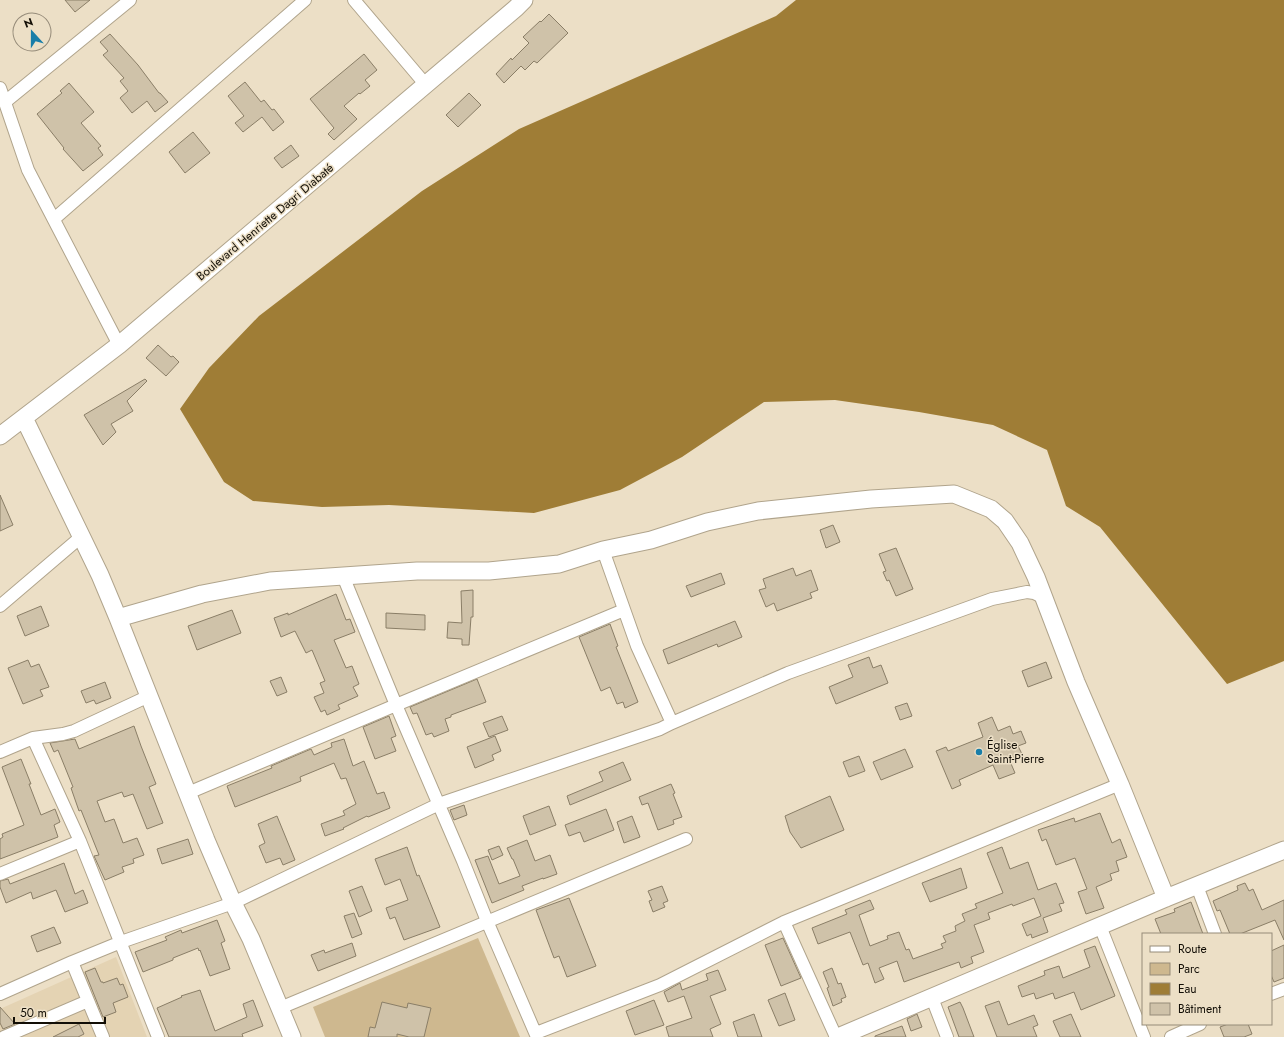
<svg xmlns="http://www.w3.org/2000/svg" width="1284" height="1037" viewBox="0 0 1284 1037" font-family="Jost,sans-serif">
	<rect width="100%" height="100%" fill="#ecdfc6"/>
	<!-- built -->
	<path fill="#e4d3b3" d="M 116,957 L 147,1037 L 0,1037 L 0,1009 Z"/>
	<!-- green -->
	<path fill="#ceb88f" d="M 478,938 L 520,1037 L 325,1037 L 313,1007 Z"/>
	<!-- water -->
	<path fill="#9f7d36" d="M 796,0 L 1284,0 L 1284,661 L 1227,684 L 1100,527 L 1066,506 L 1047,450 L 993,425 L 919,412 L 835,400 L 764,402 L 682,457 L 620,490 L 534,513 L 389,505 L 322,507 L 253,501 L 224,482 L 180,409 L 209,368 L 259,316 L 422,191 L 519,129 L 776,16 Z"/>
	<!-- building -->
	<path fill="#cfc2a9" stroke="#8a7e67" d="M 65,0 L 90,0 L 75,12 Z
		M 549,14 L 568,33 L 537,63 L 534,61 L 525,70 L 521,66 L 504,83 L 496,74 L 511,58 L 512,60 L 529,43 L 523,37 L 540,21 L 541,22 Z
		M 110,34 L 138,65 L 159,93 L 160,93 L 168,102 L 155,112 L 147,101 L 132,113 L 120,98 L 128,91 L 120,81 L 124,78 L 103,55 L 108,51 L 100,42 Z
		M 364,54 L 377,70 L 365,80 L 370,86 L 360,94 L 359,93 L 344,106 L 357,119 L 334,140 L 328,134 L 334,128 L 310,99 Z
		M 245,82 L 261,102 L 264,100 L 272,110 L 274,109 L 284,122 L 273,131 L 262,117 L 243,132 L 235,123 L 244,116 L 228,96 Z
		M 69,83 L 94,112 L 81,123 L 101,146 L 98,148 L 103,155 L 83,171 L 63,149 L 64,148 L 37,114 L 62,93 L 60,91 Z
		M 469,93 L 481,105 L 458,127 L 446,115 Z
		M 193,132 L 210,153 L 185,173 L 169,152 Z
		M 291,145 L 299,156 L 282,168 L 274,158 Z
		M 158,345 L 171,357 L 173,356 L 179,362 L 166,376 L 146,358 Z
		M 145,379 L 147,381 L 127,401 L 133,411 L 111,424 L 116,432 L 103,445 L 84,415 Z
		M 0,495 L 13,525 L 0,531 Z
		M 833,525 L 840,542 L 826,548 L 820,530 Z
		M 896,548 L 913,589 L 896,596 L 889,580 L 887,581 L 883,572 L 886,571 L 879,554 Z
		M 793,568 L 796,576 L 811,570 L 818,590 L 810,593 L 812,598 L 777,611 L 774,603 L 766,607 L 759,590 L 766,588 L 763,579 Z
		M 721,573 L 725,584 L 691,597 L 686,586 Z
		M 473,590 L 473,617 L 471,617 L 469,645 L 462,645 L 462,639 L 447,638 L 448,622 L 462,623 L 461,591 Z
		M 336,594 L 346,620 L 350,619 L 355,632 L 334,640 L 346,668 L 352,666 L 359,684 L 353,687 L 358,696 L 338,705 L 340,709 L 327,715 L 325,710 L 321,712 L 314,697 L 324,693 L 320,683 L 325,681 L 312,650 L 306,653 L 295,631 L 281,637 L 274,618 L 288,613 L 288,615 Z
		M 41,606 L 49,626 L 25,636 L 17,616 Z
		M 232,610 L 241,633 L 197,650 L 188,626 Z
		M 386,613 L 425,615 L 425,630 L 386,628 Z
		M 735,621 L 742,637 L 718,647 L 717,644 L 668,664 L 663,650 Z
		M 610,624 L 618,646 L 616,647 L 638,702 L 625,708 L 623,702 L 617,704 L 610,687 L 601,691 L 579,637 Z
		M 869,657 L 873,668 L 881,665 L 888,683 L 836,704 L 829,687 L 853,677 L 848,665 Z
		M 28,660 L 31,667 L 39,664 L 49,687 L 40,690 L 43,696 L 23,704 L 8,668 Z
		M 1046,662 L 1052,678 L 1028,687 L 1022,671 Z
		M 281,677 L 287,692 L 277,696 L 270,681 Z
		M 477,679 L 486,702 L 451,715 L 451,717 L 445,719 L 449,731 L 434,737 L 432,733 L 426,735 L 417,713 L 413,714 L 410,707 Z
		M 105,682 L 111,698 L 96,704 L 94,700 L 86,703 L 81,691 Z
		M 907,703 L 912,716 L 900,720 L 895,707 Z
		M 389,716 L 396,736 L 391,738 L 396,751 L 375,759 L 363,727 Z
		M 502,716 L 508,730 L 489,737 L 483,723 Z
		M 992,717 L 998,731 L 1010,726 L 1013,734 L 1021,731 L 1026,743 L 1018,746 L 1022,754 L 1009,759 L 1015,773 L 999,779 L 993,765 L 959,780 L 961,785 L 952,789 L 936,751 L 946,747 L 948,751 L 983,737 L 978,723 Z
		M 134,726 L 141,746 L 156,784 L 149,787 L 163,823 L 147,829 L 133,794 L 124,797 L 122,792 L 97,801 L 105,822 L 114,819 L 123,843 L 137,838 L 144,855 L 133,859 L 134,863 L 122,867 L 124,872 L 105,880 L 94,856 L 99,855 L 81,810 L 79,811 L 71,788 L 73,787 L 58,750 L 54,752 L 50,743 L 75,739 L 79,749 Z
		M 495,736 L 501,751 L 492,755 L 494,760 L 475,768 L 467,747 Z
		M 344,739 L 353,766 L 364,761 L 377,794 L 384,792 L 390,808 L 368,817 L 367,816 L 343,828 L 344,829 L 325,836 L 321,824 L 345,815 L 343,811 L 356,804 L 346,778 L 341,779 L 334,763 L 300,777 L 301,781 L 235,807 L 227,786 L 272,768 L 271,766 L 311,749 L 314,755 L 332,747 L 331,743 Z
		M 905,749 L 913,767 L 881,780 L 873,762 Z
		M 859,756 L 865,771 L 849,777 L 843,762 Z
		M 21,759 L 31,784 L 29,784 L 41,815 L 55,809 L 60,822 L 54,825 L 58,837 L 0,859 L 0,839 L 3,837 L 2,834 L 24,825 L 2,767 Z
		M 623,762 L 631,780 L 570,805 L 567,796 L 603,781 L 599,772 Z
		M 671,784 L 675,793 L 673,794 L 682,817 L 673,820 L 674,824 L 658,830 L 648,803 L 642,805 L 639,797 Z
		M 830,796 L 844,830 L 801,848 L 790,832 L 785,816 Z
		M 464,805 L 467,815 L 454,820 L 450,810 Z
		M 549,806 L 556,825 L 530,835 L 523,816 Z
		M 606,809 L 614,830 L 584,842 L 580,832 L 569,836 L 565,825 Z
		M 1100,813 L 1112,843 L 1120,839 L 1127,857 L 1116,861 L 1119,871 L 1110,874 L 1112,880 L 1096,887 L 1104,908 L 1086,914 L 1078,892 L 1087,889 L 1075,858 L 1056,865 L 1046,839 L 1042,841 L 1038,830 L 1074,818 L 1075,822 Z
		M 277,816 L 295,860 L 283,865 L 280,858 L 266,863 L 259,846 L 265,843 L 258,824 Z
		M 632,816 L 640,837 L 624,843 L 617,822 Z
		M 188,839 L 193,854 L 162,864 L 157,849 Z
		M 527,840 L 535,861 L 550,855 L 557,874 L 543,879 L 543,878 L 522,886 L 524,890 L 492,903 L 475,860 L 488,856 L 499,884 L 520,876 L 513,859 L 512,859 L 507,848 Z
		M 499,846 L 503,855 L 492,860 L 488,850 Z
		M 407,847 L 417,876 L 419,875 L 440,927 L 404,940 L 395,917 L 390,919 L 386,908 L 408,900 L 400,879 L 385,885 L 375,859 Z
		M 1002,847 L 1010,869 L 1028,862 L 1038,890 L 1056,883 L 1064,903 L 1059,904 L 1062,911 L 1043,918 L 1048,932 L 1032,938 L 1031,934 L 1027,936 L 1022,924 L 1041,916 L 1034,898 L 1013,906 L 1012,904 L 988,913 L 990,919 L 974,925 L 984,952 L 971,957 L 973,963 L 961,968 L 959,962 L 904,982 L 897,961 L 879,968 L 884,979 L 875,983 L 868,963 L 863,965 L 850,932 L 818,944 L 812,928 L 847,914 L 845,910 L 870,900 L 874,909 L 859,915 L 870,946 L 888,939 L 887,936 L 899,932 L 906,950 L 909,949 L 913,959 L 943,948 L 941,944 L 946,942 L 943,936 L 956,931 L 955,926 L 965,921 L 962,914 L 977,908 L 975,904 L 1003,893 L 987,853 Z
		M 64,863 L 75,894 L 83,890 L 88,903 L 65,912 L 56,890 L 33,899 L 31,892 L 6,903 L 0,887 L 0,881 L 8,879 L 10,884 Z
		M 961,868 L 967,888 L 930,902 L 922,883 Z
		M 1245,883 L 1249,891 L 1253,889 L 1262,910 L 1284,900 L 1284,940 L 1275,920 L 1240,934 L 1230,934 L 1220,910 L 1217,911 L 1213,901 L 1238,890 L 1237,886 Z
		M 362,886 L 372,911 L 359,917 L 349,891 Z
		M 662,886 L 668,901 L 663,903 L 665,907 L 653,912 L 649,901 L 652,900 L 648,891 Z
		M 569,898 L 596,966 L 567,977 L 559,956 L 554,958 L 536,910 Z
		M 1191,902 L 1203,934 L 1161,934 L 1155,919 L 1175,912 L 1174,909 Z
		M 354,913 L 362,934 L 352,938 L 344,916 Z
		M 217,920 L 225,941 L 221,943 L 230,969 L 210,976 L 200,950 L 199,951 L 198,948 L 173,958 L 173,960 L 143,972 L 135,952 L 167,940 L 165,937 L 181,930 L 182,933 Z
		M 54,927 L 61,943 L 37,952 L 31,936 Z
		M 783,938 L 801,978 L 781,986 L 765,945 Z
		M 352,943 L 356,956 L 318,971 L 311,955 L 324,950 L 325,953 Z
		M 1284,945 L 1284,978 L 1274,982 L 1271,975 L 1271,951 Z
		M 1095,946 L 1115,996 L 1081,1010 L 1074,992 L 1055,999 L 1053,993 L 1036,999 L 1034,993 L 1022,997 L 1018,986 L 1045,975 L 1044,971 L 1059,966 L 1063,978 L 1090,967 L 1084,950 Z
		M 95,968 L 101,982 L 103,982 L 103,983 L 117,978 L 120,985 L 123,984 L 128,997 L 113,1003 L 116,1012 L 103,1017 L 85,972 Z
		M 832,968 L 838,984 L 841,983 L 846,997 L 841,999 L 842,1002 L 833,1006 L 827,988 L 829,987 L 823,972 Z
		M 718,970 L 726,990 L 710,996 L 721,1024 L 710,1029 L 713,1037 L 669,1037 L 666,1027 L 692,1018 L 684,996 L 668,1002 L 664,992 L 680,983 L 682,990 L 708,980 L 706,974 Z
		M 200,990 L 215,1031 L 247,1017 L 243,1004 L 253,1000 L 263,1026 L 242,1034 L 243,1037 L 169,1037 L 157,1008 L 182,997 L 181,996 Z
		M 785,993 L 795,1020 L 779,1026 L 768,1000 Z
		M 654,1000 L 664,1025 L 635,1035 L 626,1011 Z
		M 999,1001 L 1008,1025 L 1034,1015 L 1038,1025 L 1033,1027 L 1037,1037 L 997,1037 L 985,1006 Z
		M 382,1002 L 407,1008 L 408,1003 L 431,1008 L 424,1037 L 409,1037 L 397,1034 L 397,1037 L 368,1037 L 370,1027 L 375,1028 Z
		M 960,1002 L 963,1008 L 974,1037 L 959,1037 L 948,1007 Z
		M 0,1007 L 15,1024 L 3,1029 L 0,1023 Z
		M 754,1014 L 762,1037 L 738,1037 L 733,1022 Z
		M 917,1014 L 922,1027 L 911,1031 L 907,1019 Z
		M 1071,1014 L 1081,1037 L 1060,1037 L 1053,1021 Z
		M 79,1024 L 84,1034 L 78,1037 L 53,1037 Z
		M 1228,1024 L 1248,1024 L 1252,1034 L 1244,1037 L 1224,1037 L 1220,1027 Z
		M 902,1026 L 906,1037 L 875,1037 L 875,1036 Z"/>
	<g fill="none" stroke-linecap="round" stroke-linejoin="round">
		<defs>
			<path id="street" d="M 354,0 L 426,85
				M 0,88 L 28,170 L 119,345
				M 5,102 L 130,0
				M 54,219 L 305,0
				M 603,550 L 637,646 L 672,723
				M 343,576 L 396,705 L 463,861 L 487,921 L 537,1037
				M 0,606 L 82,536
				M 149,696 L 74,731 L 63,734 L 33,738 L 80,841 L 158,1037
				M 0,752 L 33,738
				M 188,793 L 396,705 L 624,610
				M 0,874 L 80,841
				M 1197,886 L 1215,934
				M 784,922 L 836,1037
				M 1100,926 L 1144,1037
				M 72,962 L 103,1037
				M 0,994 L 72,962 L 121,942 L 233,903 L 439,804 L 660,729 L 672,723 L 788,673 L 992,599 L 1027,592 L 1034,593 L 1044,598
				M 1271,994 L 1284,989
				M 932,998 L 947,1037
				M 280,1008 L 686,839
				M 536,1033 L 660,985 L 784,922 L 1120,784
				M 4,1037 L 88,1001
				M 1171,1037 L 1200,1024"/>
			<path id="secondary" d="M 24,418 L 100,575 L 118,618 L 206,840 L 233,903 L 251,939 L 292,1037
				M 0,436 L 119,345 L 516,8 L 524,0
				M 118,618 L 202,594 L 270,581 L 417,571 L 489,571 L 559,564 L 603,550 L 651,540 L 707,522 L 758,511 L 871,499 L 954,494 L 991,509 L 1005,521 L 1020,543 L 1036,577 L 1076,682 L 1120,784 L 1166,898
				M 838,1037 L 1166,898 L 1284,850"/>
		</defs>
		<!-- street casing -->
		<use href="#street" stroke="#b0a48c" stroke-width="14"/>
		<!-- secondary casing -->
		<use href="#secondary" stroke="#b0a48c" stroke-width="19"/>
		<!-- street -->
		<use href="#street" stroke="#fff" stroke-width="12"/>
		<!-- secondary -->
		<use href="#secondary" stroke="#fff" stroke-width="17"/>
	</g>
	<!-- markers -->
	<circle fill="#197ea9" stroke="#ecdfc6" stroke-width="1.5" cx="979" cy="752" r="4"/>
	<g text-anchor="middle" stroke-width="3" stroke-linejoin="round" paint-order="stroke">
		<!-- street labels -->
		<g font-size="12" fill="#120e06" stroke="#ecdfc6">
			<text transform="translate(265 222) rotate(-40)" y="4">Boulevard Henriette Dagri Diabaté</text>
		</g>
		<!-- poi labels -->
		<g font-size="12" fill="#120e06" stroke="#ecdfc6" text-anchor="start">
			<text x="987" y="749">Église<tspan x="987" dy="14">Saint-Pierre</tspan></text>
		</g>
	</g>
	<!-- legend -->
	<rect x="1142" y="933" width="130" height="92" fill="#ecdfc6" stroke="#958b79"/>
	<rect x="1150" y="946" width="20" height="6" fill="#ffffff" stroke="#958b79"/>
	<text x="1178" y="953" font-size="12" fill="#120e06">Route</text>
	<rect x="1150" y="963" width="20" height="12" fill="#ceb88f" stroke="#958b79"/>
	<text x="1178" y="973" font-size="12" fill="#120e06">Parc</text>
	<rect x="1150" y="983" width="20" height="12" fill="#9f7d36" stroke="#958b79"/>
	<text x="1178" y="993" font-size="12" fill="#120e06">Eau</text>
	<rect x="1150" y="1003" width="20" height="12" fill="#cfc2a9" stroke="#958b79"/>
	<text x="1178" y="1013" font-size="12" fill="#120e06">Bâtiment</text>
	<!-- north arrow -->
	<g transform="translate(32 32) rotate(339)"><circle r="19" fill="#ecdfc6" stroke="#958b79"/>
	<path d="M0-3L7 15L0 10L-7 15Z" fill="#197ea9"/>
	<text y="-6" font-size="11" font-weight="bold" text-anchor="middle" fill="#120e06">N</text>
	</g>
	<!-- scale -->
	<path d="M14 1017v6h91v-6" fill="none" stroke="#120e06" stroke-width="2"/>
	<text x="20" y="1017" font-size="12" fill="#120e06" stroke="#ecdfc6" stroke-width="3" paint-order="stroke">50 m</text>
</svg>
